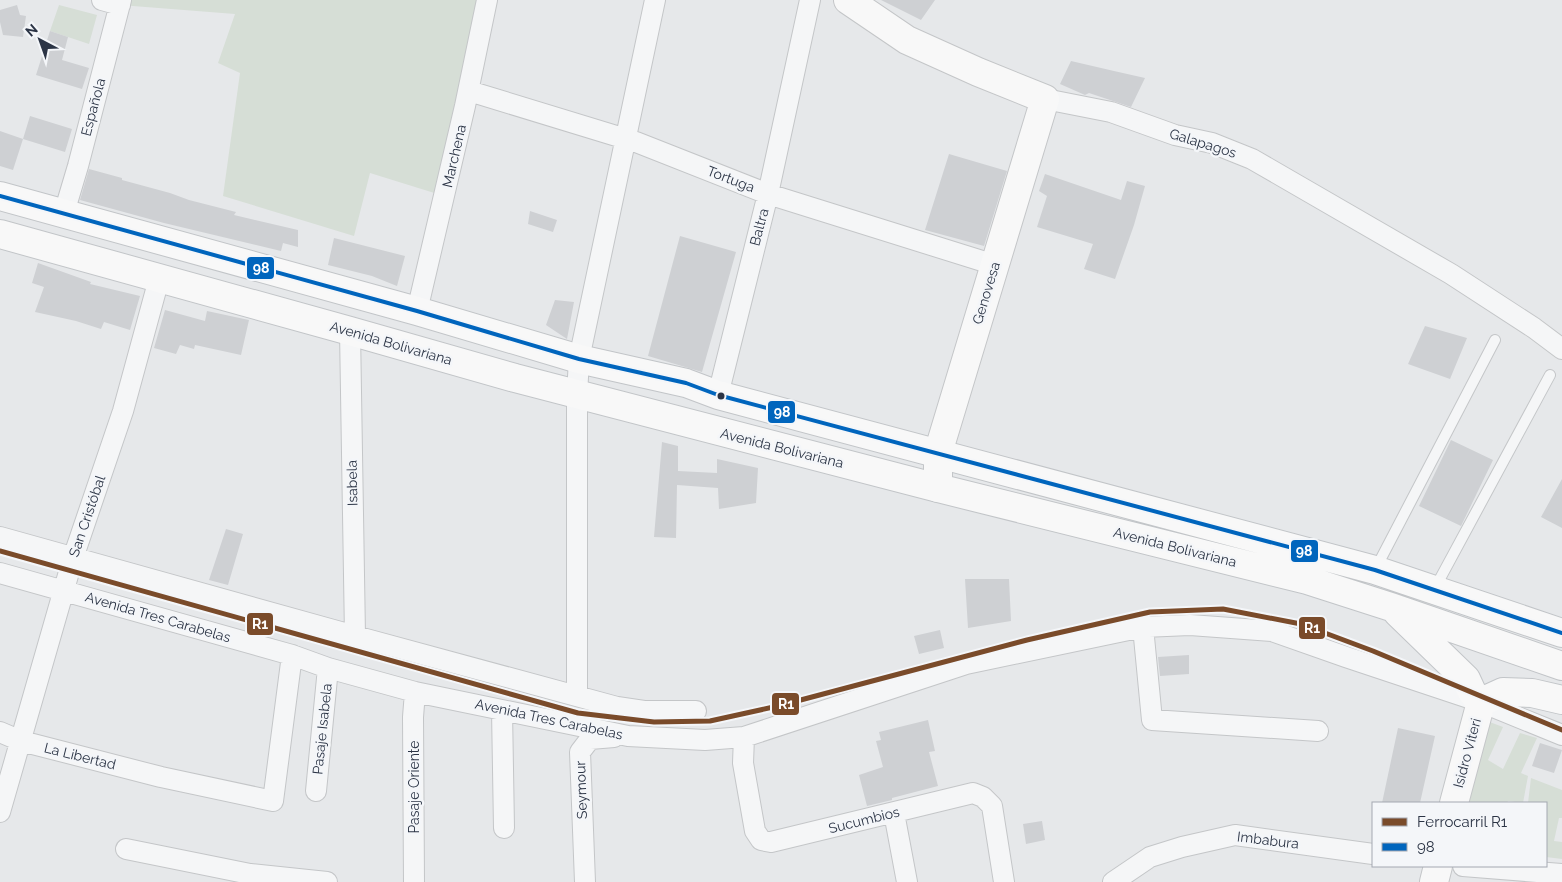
<svg xmlns="http://www.w3.org/2000/svg" width="1562" height="882" viewBox="0 0 1562 882" font-family="Raleway,sans-serif">
	<rect width="100%" height="100%" fill="#e6e8ea"/>
	<!-- green -->
	<path fill="#d6ded6" d="M 121,0 L 486,0 L 444,196 L 370,173 L 354,236 L 223,196 L 240,73 L 218,63 L 235,14 L 120,5 Z
		M 59,5 L 97,15 L 89,44 L 50,31 Z
		M 1487,721 L 1503,727 L 1488,760 L 1503,769 L 1520,733 L 1537,738 L 1521,773 L 1528,776 L 1523,803 L 1508,801 L 1507,803 L 1466,803 Z
		M 1531,778 L 1562,790 L 1562,818 L 1559,818 L 1554,841 L 1562,842 L 1562,859 L 1546,857 L 1546,803 L 1528,803 Z"/>
	<!-- building -->
	<path fill="#ced0d3" d="M 881,0 L 935,0 L 921,20 Z
		M 17,5 L 20,15 L 26,16 L 23,37 L 3,35 L 0,22 L 0,10 Z
		M 50,31 L 68,37 L 62,60 L 89,68 L 82,89 L 36,75 Z
		M 1071,61 L 1114,71 L 1145,78 L 1131,107 L 1089,93 L 1085,95 L 1060,84 Z
		M 30,116 L 72,129 L 65,152 L 23,139 Z
		M 0,131 L 23,139 L 13,170 L 0,166 Z
		M 949,154 L 1007,171 L 984,246 L 925,230 Z
		M 89,169 L 122,178 L 122,180 L 170,193 L 189,200 L 236,212 L 234,215 L 298,230 L 298,247 L 283,243 L 281,251 L 164,223 L 80,200 Z
		M 1045,174 L 1121,200 L 1127,181 L 1145,186 L 1134,225 L 1115,279 L 1084,269 L 1093,244 L 1037,227 L 1047,196 L 1039,191 Z
		M 530,211 L 557,220 L 553,232 L 528,224 Z
		M 680,236 L 736,252 L 702,372 L 648,356 Z
		M 334,238 L 405,256 L 397,286 L 372,276 L 328,265 Z
		M 38,263 L 91,282 L 90,284 L 140,296 L 130,330 L 104,322 L 101,329 L 76,321 L 35,312 L 44,287 L 32,283 Z
		M 555,300 L 574,302 L 567,339 L 546,325 Z
		M 165,310 L 205,321 L 207,311 L 249,320 L 241,355 L 195,345 L 194,349 L 180,345 L 176,354 L 154,348 Z
		M 1425,326 L 1467,338 L 1450,379 L 1408,364 Z
		M 1451,440 L 1493,460 L 1461,526 L 1419,506 Z
		M 662,442 L 678,446 L 678,471 L 717,473 L 717,459 L 758,468 L 756,503 L 719,509 L 718,488 L 677,485 L 676,538 L 654,537 Z
		M 1562,479 L 1562,528 L 1541,517 Z
		M 226,529 L 243,534 L 228,585 L 209,580 Z
		M 965,579 L 1009,579 L 1011,621 L 968,628 Z
		M 940,630 L 944,648 L 919,654 L 914,636 Z
		M 1189,655 L 1189,674 L 1160,676 L 1158,657 Z
		M 928,720 L 935,751 L 929,752 L 938,786 L 892,798 L 892,800 L 867,806 L 859,775 L 883,767 L 876,741 L 881,740 L 879,732 Z
		M 1398,728 L 1435,736 L 1420,803 L 1382,803 Z
		M 1540,743 L 1562,750 L 1554,773 L 1532,766 Z
		M 1042,821 L 1045,840 L 1026,844 L 1023,824 Z"/>
	<g fill="none" stroke-linecap="round" stroke-linejoin="round">
		<defs>
			<path id="lane" d="M 1375,570 L 1495,340
				M 1435,588 L 1550,375"/>
			<path id="street" d="M 102,0 L 120,5
				M 469,91 L 636,142 L 768,194 L 995,265
				M 1045,99 L 1111,112 L 1175,135 L 1212,143 L 1252,159 L 1451,274 L 1534,328 L 1562,349
				M 64,213 L 78,166 L 121,0
				M 417,311 L 465,106 L 487,0
				M 350,331 L 355,636
				M 718,395 L 768,194 L 810,0
				M 0,537 L 355,636 L 617,707 L 644,711 L 696,711
				M 0,573 L 292,655 L 328,668 L 415,692 L 628,736 L 705,740 L 744,737 L 966,664 L 1143,627 L 1190,625 L 1272,631 L 1346,657 L 1481,702 L 1562,735
				M 1143,627 L 1152,720 L 1318,731
				M 577,696 L 577,395 L 579,359 L 655,0
				M 502,710 L 504,828
				M 0,732 L 21,741 L 161,777 L 273,801 L 292,655
				M 744,737 L 743,763 L 755,831 L 761,840 L 771,842 L 973,793 L 983,797 L 992,806 L 1004,882
				M 316,791 L 328,668
				M 0,812 L 73,558 L 123,411 L 159,279
				M 894,813 L 907,882
				M 126,849 L 250,874 L 327,882
				M 1463,866 L 1562,874
				M 414,882 L 413,717 L 415,692
				M 585,882 L 580,752 L 590,739 L 614,737
				M 1113,882 L 1150,857 L 1182,847 L 1235,835 L 1373,854"/>
			<path id="secondary" d="M 848,0 L 907,40 L 978,72 L 1045,99 L 938,453 L 938,488
				M 1454,803 L 1481,702
				M 1434,882 L 1438,866"/>
			<path id="primary" d="M 0,196 L 417,311 L 579,359 L 686,383 L 718,395 L 1375,570 L 1562,633
				M 0,234 L 350,331 L 515,378 L 938,488 L 1307,580 L 1391,607 L 1562,666
				M 1398,613 L 1466,679 L 1472,692 L 1481,702 L 1503,692 L 1532,693 L 1562,700"/>
		</defs>
		<!-- lane casing -->
		<use href="#lane" stroke="#c4c6c8" stroke-width="12"/>
		<!-- street casing -->
		<use href="#street" stroke="#c4c6c8" stroke-width="22"/>
		<!-- secondary casing -->
		<use href="#secondary" stroke="#c4c6c8" stroke-width="30"/>
		<!-- primary casing -->
		<use href="#primary" stroke="#c2c5c8" stroke-width="30"/>
		<!-- lane -->
		<use href="#lane" stroke="#f5f6f7" stroke-width="10"/>
		<!-- street -->
		<use href="#street" stroke="#f5f6f7" stroke-width="20"/>
		<!-- secondary -->
		<use href="#secondary" stroke="#f8f8f8" stroke-width="28"/>
		<!-- primary -->
		<use href="#primary" stroke="#f8f8f8" stroke-width="28"/>
		<defs>
			<path id="bus-1" d="M 0,196 L 417,311 L 579,359 L 686,383 L 718,395 L 1375,570 L 1562,633"/>
		</defs>
		<!-- bus-1 casing -->
		<use href="#bus-1" stroke="#f4f6f9" stroke-width="8"/>
		<!-- bus-1 -->
		<use href="#bus-1" stroke="#0065bd" stroke-width="4"/>
		<defs>
			<path id="rail-1" d="M 0,551 L 578,713 L 654,722 L 710,721 L 778,706 L 1027,640 L 1150,612 L 1223,609 L 1301,624 L 1373,651 L 1562,730"/>
		</defs>
		<!-- rail-1 casing -->
		<use href="#rail-1" stroke="#f4f6f9" stroke-width="9"/>
		<!-- rail-1 -->
		<use href="#rail-1" stroke="#7a4b2a" stroke-width="5"/>
	</g>
	<!-- markers -->
	<circle fill="#2b3445" stroke="#f4f6f9" stroke-width="2" cx="721" cy="396" r="4.5"/>
	<g text-anchor="middle" stroke-width="5" stroke-linejoin="round" paint-order="stroke">
		<!-- street labels -->
		<g font-size="14" fill="#2b3445" stroke="#f4f6f9">
			<text transform="translate(93 107) rotate(-75)" y="5">Española</text>
			<text transform="translate(1203 143) rotate(17)" y="5">Galapagos</text>
			<text transform="translate(454 156) rotate(-77)" y="5">Marchena</text>
			<text transform="translate(731 179) rotate(21)" y="5">Tortuga</text>
			<text transform="translate(759 227) rotate(-75)" y="5">Baltra</text>
			<text transform="translate(986 293) rotate(-73)" y="5">Genovesa</text>
			<text transform="translate(391 343) rotate(16)" y="5">Avenida Bolivariana</text>
			<text transform="translate(782 448) rotate(14)" y="5">Avenida Bolivariana</text>
			<text transform="translate(352 483) rotate(-91)" y="5">Isabela</text>
			<text transform="translate(87 516) rotate(-71)" y="5">San Cristóbal</text>
			<text transform="translate(1175 547) rotate(14)" y="5">Avenida Bolivariana</text>
			<text transform="translate(158 617) rotate(16)" y="5">Avenida Tres Carabelas</text>
			<text transform="translate(549 719) rotate(12)" y="5">Avenida Tres Carabelas</text>
			<text transform="translate(322 729) rotate(-84)" y="5">Pasaje Isabela</text>
			<text transform="translate(1467 753) rotate(-75)" y="5">Isidro Viteri</text>
			<text transform="translate(80 756) rotate(14)" y="5">La Libertad</text>
			<text transform="translate(414 787) rotate(-90)" y="5">Pasaje Oriente</text>
			<text transform="translate(581 790) rotate(-92)" y="5">Seymour</text>
			<text transform="translate(864 820) rotate(-14)" y="5">Sucumbios</text>
			<text transform="translate(1268 840) rotate(7)" y="5">Imbabura</text>
		</g>
	</g>
	<g stroke="#f4f6f9" stroke-width="2">
		<rect x="246" y="256" width="29" height="24" rx="5" fill="#0065bd"/>
		<rect x="767" y="400" width="29" height="24" rx="5" fill="#0065bd"/>
		<rect x="1290" y="539" width="29" height="24" rx="5" fill="#0065bd"/>
		<rect x="246" y="612" width="28" height="24" rx="5" fill="#7a4b2a"/>
		<rect x="1298" y="616" width="28" height="24" rx="5" fill="#7a4b2a"/>
		<rect x="771" y="692" width="29" height="24" rx="5" fill="#7a4b2a"/>
	</g>
	<g font-size="14" text-anchor="middle" font-weight="bold" fill="#fff">
		<text x="261" y="273">98</text>
		<text x="782" y="417">98</text>
		<text x="1304" y="556">98</text>
		<text x="260" y="629">R1</text>
		<text x="1312" y="633">R1</text>
		<text x="786" y="709">R1</text>
	</g>
	<!-- legend -->
	<rect x="1372" y="802" width="175" height="65" fill="#f4f6f9" stroke="#a4a8b1"/>
	<rect x="1382" y="818" width="25" height="8" fill="#7a4b2a" stroke="#a4a8b1"/>
	<text x="1417" y="827" font-size="15" fill="#2b3445">Ferrocarril R1</text>
	<rect x="1382" y="843" width="25" height="8" fill="#0065bd" stroke="#a4a8b1"/>
	<text x="1417" y="852" font-size="15" fill="#2b3445">98</text>
	<!-- north arrow -->
	<g transform="translate(40 40) rotate(319)" stroke="#f4f6f9" stroke-width="4" paint-order="stroke">
	<path d="M0-4L9 19L0 12L-9 19Z" fill="#2b3445"/>
	<text y="-8" font-size="14" font-weight="bold" text-anchor="middle" fill="#2b3445">N</text>
	</g>
</svg>
